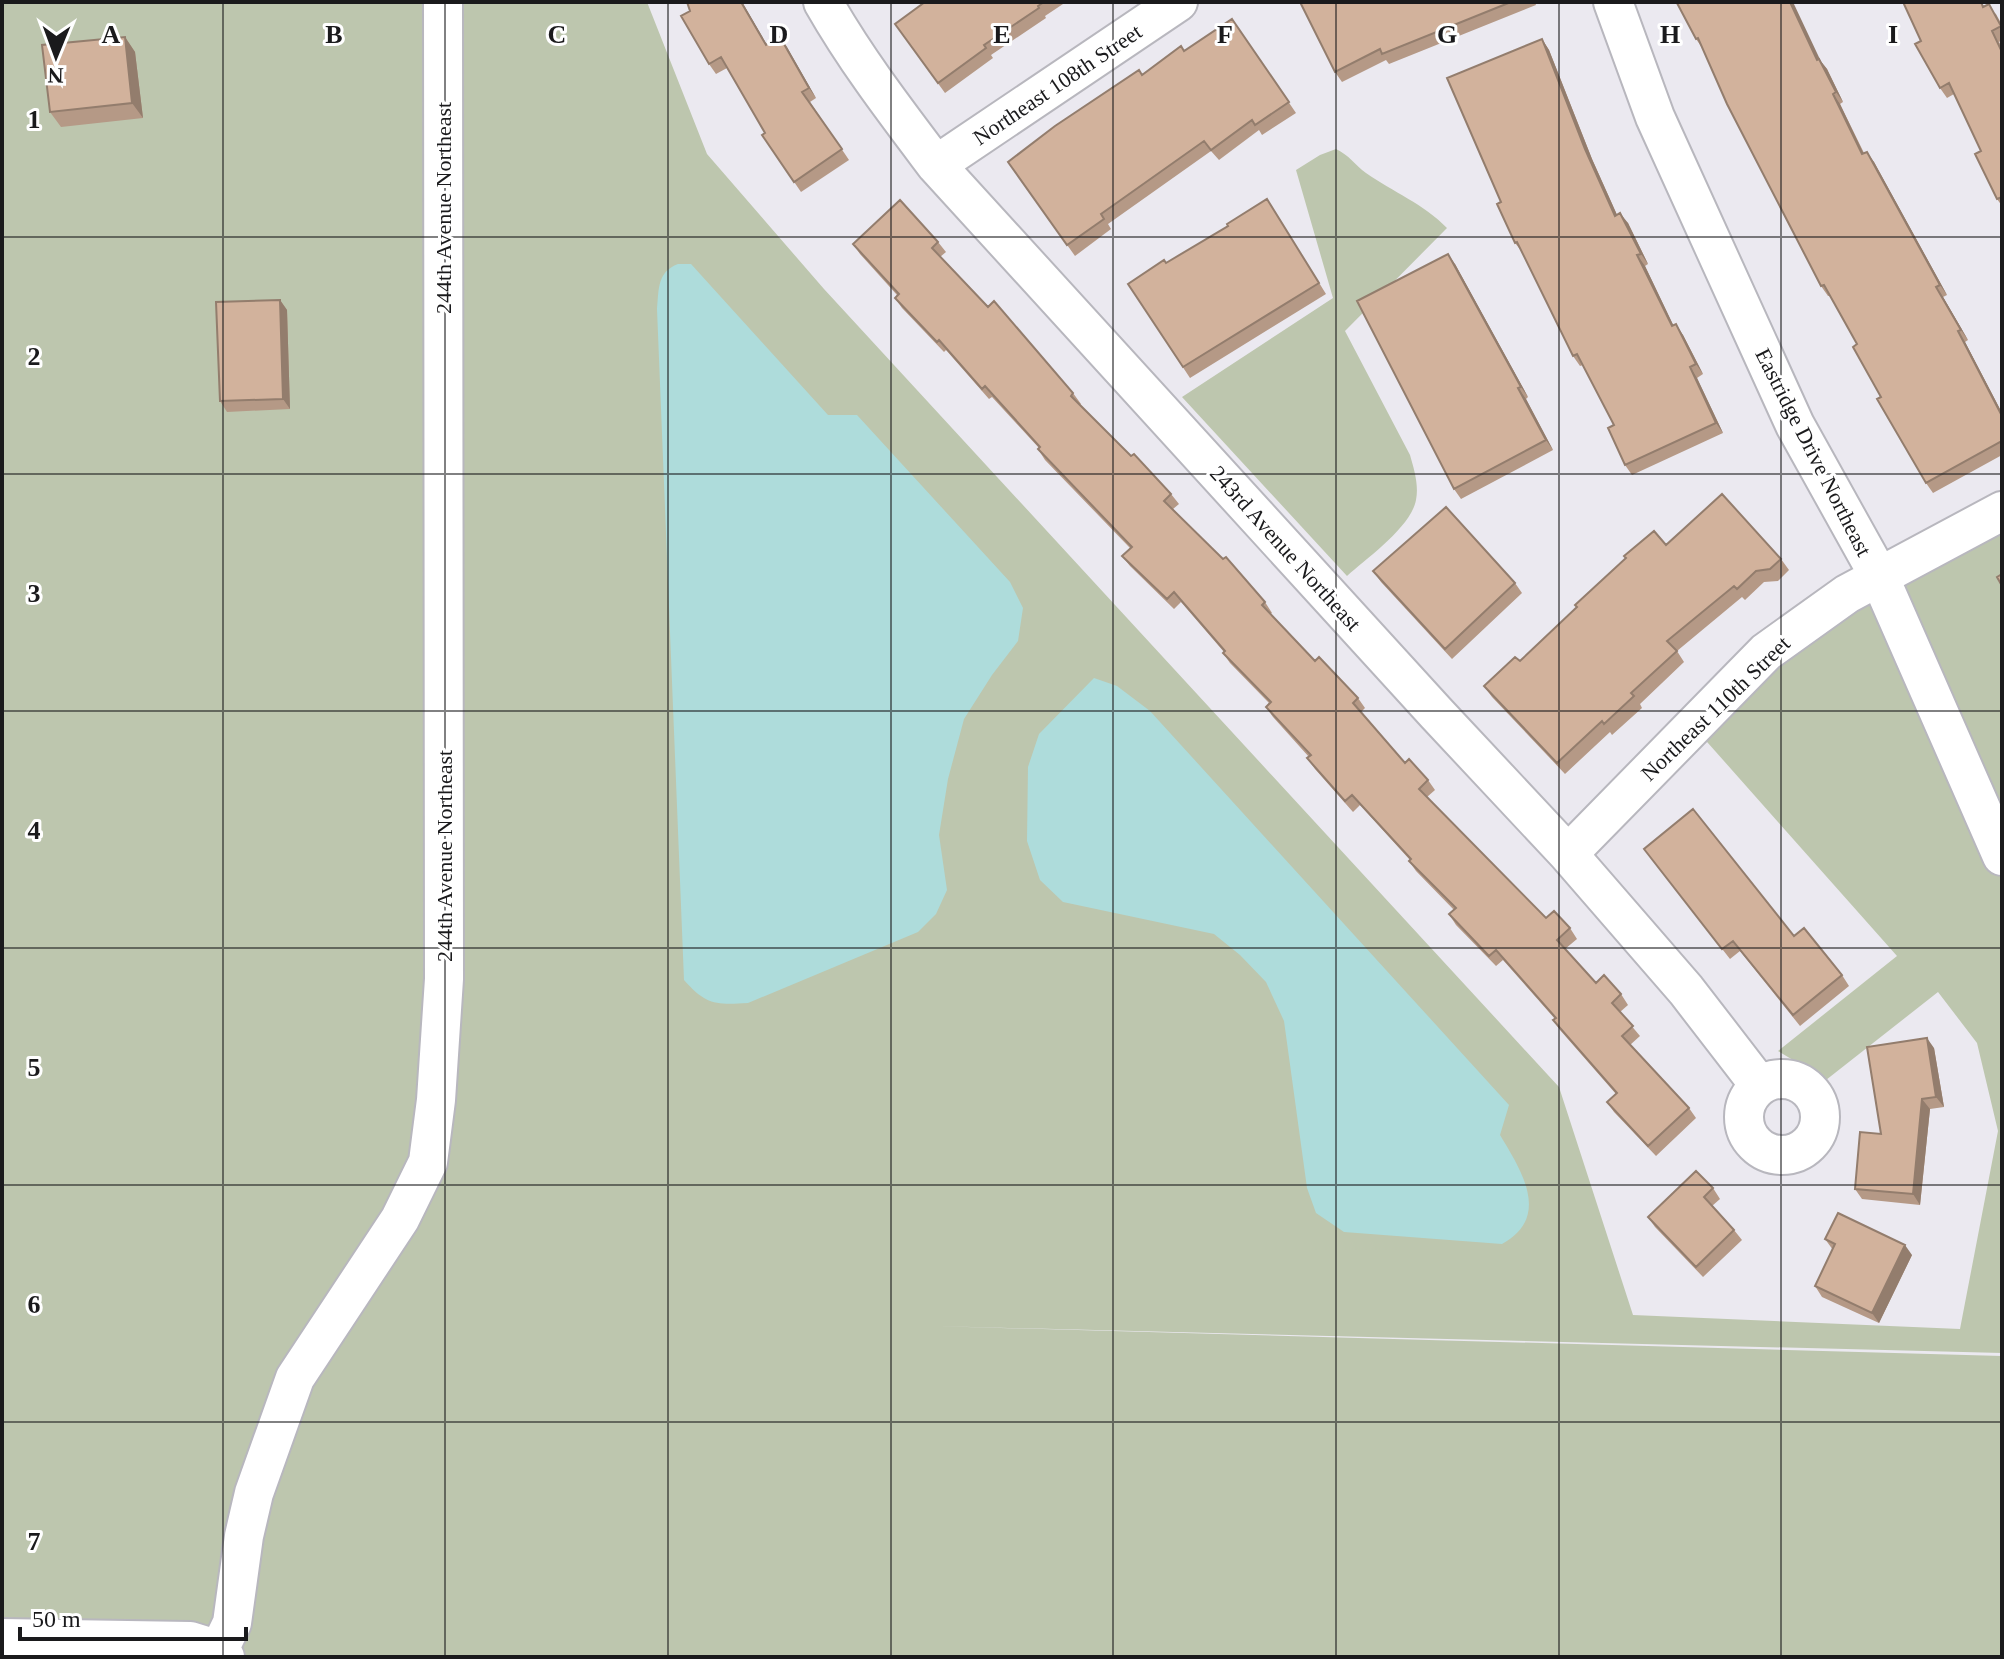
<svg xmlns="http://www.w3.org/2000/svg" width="2004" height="1659" viewBox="0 0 2004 1659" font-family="'Times New Roman',serif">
	<rect width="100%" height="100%" fill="#ebe9f0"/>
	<!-- green -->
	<path fill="#bdc6ae" d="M 2,2 L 647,2 L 707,154 L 824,289 L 1559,1087 L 1633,1315 L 1960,1329 L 1998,1131 L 1977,1043 L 1938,992 L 1826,1080 L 1778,1051 L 1897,956 L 1692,725 L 1766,652 L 2002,515 L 2002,1353 L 933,1326 L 2002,1356 L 2002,1657 L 2,1657 Z
		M 1336,149 C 1349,155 1355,165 1366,173 C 1393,192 1424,204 1447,228 L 1345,331 L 1410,455 C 1414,469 1419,485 1416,500 C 1411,527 1367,558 1347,576 L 1182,397 L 1333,298 L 1296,170 L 1320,155 Z"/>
	<!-- water -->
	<path fill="#aedcdb" d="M 678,264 L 691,264 L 828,415 L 857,415 L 1010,582 L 1023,608 L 1018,641 L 992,675 L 964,719 L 948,779 L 939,835 L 947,890 L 936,914 L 918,932 L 748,1003 C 716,1005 706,1005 684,980 L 657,309 C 659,289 657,272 678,264 Z
		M 1094,678 L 1117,686 L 1150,711 L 1509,1105 L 1500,1135 C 1521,1170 1552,1217 1502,1244 L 1344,1232 L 1316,1213 L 1307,1188 L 1284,1021 L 1266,982 L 1240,955 L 1214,934 L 1063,902 L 1040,880 L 1027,841 L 1028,767 L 1039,734 Z"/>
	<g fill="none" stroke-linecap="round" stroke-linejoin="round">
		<defs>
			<path id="minor" d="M 823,2 C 856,60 896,112 936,165 L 1437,714 L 1568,854 L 1686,990 L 1760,1086
				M 1613,2 L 1655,117 L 1795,425 L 1879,576 L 2002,856
				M 936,165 L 1178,2
				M 1568,854 L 1766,652 L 1847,594 L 2002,511
				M1744 1117a38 38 0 1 1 76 0a38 38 0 1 1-76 0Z
				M 2,1638 L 190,1641 L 219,1650
				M 225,1657 L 219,1650 L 232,1623 L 244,1536 L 254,1493 L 295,1378 L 400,1219 L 428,1162 L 436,1100 L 444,979 L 443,2"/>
		</defs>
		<!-- minor casing -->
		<use href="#minor" stroke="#b8b7be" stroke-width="42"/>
		<!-- minor -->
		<use href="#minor" stroke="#fff" stroke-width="38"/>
	</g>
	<!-- wall -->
	<path fill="#b59986" d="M 687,2 L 742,2 L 766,44 L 780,37 L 816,98 L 810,102 L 849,160 L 801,192 L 762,135 L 765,133 L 727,68 L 716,74 L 709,64 Z
		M 925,2 L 1066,2 L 1045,16 L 1046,18 L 991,55 L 993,58 L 945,93 L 895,24 Z
		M 1300,2 L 1535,2 L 1536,5 L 1389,64 L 1386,60 L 1342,82 L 1335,72 Z
		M 1677,3 L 1819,59 L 1827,69 L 1843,102 L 1840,104 L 1864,153 L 1874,162 L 1947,295 L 1943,297 L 1968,340 L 1965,342 L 2002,413 L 2002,455 L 1933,493 L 1926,483 L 1881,397 L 1857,344 L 1830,296 L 1828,296 L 1821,286 L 1703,49 L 1696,39 Z
		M 1985,6 L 1996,14 L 2002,25 L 2002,40 L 1999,42 L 2002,47 L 2002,206 L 1997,199 L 1981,151 L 1954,94 L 1947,98 L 1940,88 L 1921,41 Z
		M 1232,19 L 1296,113 L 1262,135 L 1259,130 L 1219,160 L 1211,151 L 1108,224 L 1111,229 L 1075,256 L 1008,162 L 1184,51 Z
		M 125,37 L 135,52 L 143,118 L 61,127 L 50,112 Z
		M 1542,39 L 1549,50 L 1592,159 L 1617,215 L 1628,223 L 1648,264 L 1645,266 L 1673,325 L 1683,335 L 1703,374 L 1697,378 L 1723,433 L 1632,475 L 1625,465 L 1614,425 L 1583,365 L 1580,366 L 1573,356 L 1523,253 L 1515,243 L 1501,202 Z
		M 1274,210 L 1326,294 L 1190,378 L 1128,284 Z
		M 938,242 L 946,252 L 940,257 L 1073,393 L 1081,404 L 1079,405 L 1131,456 L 1171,494 L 1179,504 L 1173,509 L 1265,602 L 1272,613 L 1270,614 L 1315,661 L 1358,698 L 1365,708 L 1361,712 L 1405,763 L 1428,780 L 1435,790 L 1427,797 L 1546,918 L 1570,928 L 1577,939 L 1565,949 L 1596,983 L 1621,994 L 1628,1005 L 1620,1012 L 1640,1036 L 1630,1045 L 1689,1108 L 1696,1118 L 1656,1156 L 1614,1112 L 1607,1102 L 1616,1094 L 1560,1030 L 1553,1020 L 1555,1019 L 1503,960 L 1496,966 L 1456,925 L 1449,914 L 1454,910 L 1416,871 L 1409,861 L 1410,860 L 1360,805 L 1353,812 L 1315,769 L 1307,758 L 1309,757 L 1273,717 L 1266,707 L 1269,703 L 1230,663 L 1223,653 L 1224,652 L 1181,602 L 1174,609 L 1130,566 L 1122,556 L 1130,548 L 1045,460 L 1038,449 L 1039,448 L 992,397 L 989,399 L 946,350 L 944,352 L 902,308 L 895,298 L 897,295 L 860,254 L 853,244 Z
		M 1455,264 L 1528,397 L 1526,399 L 1553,450 L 1461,499 L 1454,489 Z
		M 280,300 L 287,310 L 290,409 L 227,412 L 220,401 Z
		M 1666,545 L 1781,559 L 1789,570 L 1778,581 L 1764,582 L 1745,600 L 1742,597 L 1677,651 L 1684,662 L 1640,704 L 1642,708 L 1612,735 L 1610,732 L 1565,774 L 1492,697 L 1484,686 L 1520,661 Z
		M 1373,571 L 1515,583 L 1522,593 L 1452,659 L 1381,582 Z
		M 1644,849 L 1794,936 L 1842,975 L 1849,986 L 1800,1026 L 1740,951 L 1730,959 Z
		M 1934,1048 L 1944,1107 L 1930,1109 L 1920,1205 L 1862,1199 L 1855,1189 L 1881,1134 Z
		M 1713,1188 L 1720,1199 L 1712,1206 L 1734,1230 L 1742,1240 L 1703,1277 L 1655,1227 L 1648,1217 Z
		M 1825,1239 L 1912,1255 L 1879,1323 L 1822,1297 L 1815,1286 L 1833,1250 Z"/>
	<!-- shaded-wall -->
	<path fill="#937d6d" d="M 741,2 L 742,2 L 773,55 L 766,45 Z
		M 1790,2 L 1793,2 L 1825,70 L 1817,60 Z
		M 125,37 L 135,52 L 143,118 L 132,103 Z
		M 780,37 L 787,47 L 816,98 L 809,88 Z
		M 1542,39 L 1549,50 L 1592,159 L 1622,226 L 1615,216 L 1585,149 Z
		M 1819,59 L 1827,69 L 1843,102 L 1836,92 Z
		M 1833,94 L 1840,104 L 1869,165 L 1862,154 Z
		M 1867,152 L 1874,162 L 1947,295 L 1940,285 Z
		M 1620,213 L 1628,223 L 1648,264 L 1641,254 Z
		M 1448,254 L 1455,264 L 1528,397 L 1521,387 Z
		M 1637,255 L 1645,266 L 1679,337 L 1672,326 Z
		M 1936,287 L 1943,297 L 1968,340 L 1961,330 Z
		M 280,300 L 287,310 L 290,409 L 283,399 Z
		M 1676,324 L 1683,335 L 1703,374 L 1696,364 Z
		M 1958,331 L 1965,342 L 2002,413 L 2002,416 Z
		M 1690,367 L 1697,378 L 1723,433 L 1716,423 Z
		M 1518,388 L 1526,399 L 1553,450 L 1546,440 Z
		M 1927,1038 L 1934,1048 L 1944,1107 L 1936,1097 Z
		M 1922,1099 L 1930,1109 L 1920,1205 L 1913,1194 Z
		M 1905,1245 L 1912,1255 L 1879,1323 L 1872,1313 Z"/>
	<!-- building -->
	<path fill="#d2b29c" stroke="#937d6d" stroke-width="2" d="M 687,2 L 741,2 L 766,45 L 780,37 L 809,88 L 802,92 L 842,149 L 794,182 L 762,135 L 765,133 L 721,57 L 709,64 L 681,16 L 690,11 Z
		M 925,2 L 1044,2 L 1038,6 L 1039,8 L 984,45 L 986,48 L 938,83 L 895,24 Z
		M 1300,2 L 1511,2 L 1382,54 L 1380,49 L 1335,72 Z
		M 1680,2 L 1790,2 L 1817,60 L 1819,59 L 1836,92 L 1833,94 L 1862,154 L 1867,152 L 1940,285 L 1936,287 L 1961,330 L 1958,331 L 2002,416 L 2002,441 L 1926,483 L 1877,399 L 1881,397 L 1853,347 L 1857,344 L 1824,285 L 1821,286 L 1727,104 L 1698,38 L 1696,39 L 1677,3 Z
		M 1903,2 L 1981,2 L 1983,7 L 1989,4 L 2001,26 L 1992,31 L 2002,52 L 2002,197 L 1997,199 L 1975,154 L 1981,151 L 1949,83 L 1940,88 L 1915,44 L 1921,41 Z
		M 1232,19 L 1289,102 L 1255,125 L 1252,120 L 1211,150 L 1204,141 L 1101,214 L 1104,219 L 1067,245 L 1008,162 L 1055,126 L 1139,70 L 1142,75 L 1181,46 L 1184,51 Z
		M 125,37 L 132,103 L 50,112 L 42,45 Z
		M 1542,39 L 1585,149 L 1615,216 L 1620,213 L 1641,254 L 1637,255 L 1672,326 L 1676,324 L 1696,364 L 1690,367 L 1716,423 L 1625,465 L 1608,428 L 1614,425 L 1577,354 L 1573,356 L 1517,242 L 1515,243 L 1497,204 L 1501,202 L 1447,78 Z
		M 1267,199 L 1319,283 L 1183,367 L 1128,284 L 1164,260 L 1166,263 L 1228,226 L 1227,224 Z
		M 900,200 L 938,242 L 932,248 L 988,307 L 994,301 L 1073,393 L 1071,396 L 1131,456 L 1134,454 L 1171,494 L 1164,501 L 1223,559 L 1226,557 L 1265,602 L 1262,605 L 1315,661 L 1319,657 L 1358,698 L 1353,703 L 1405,763 L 1409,759 L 1428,780 L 1419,789 L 1546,918 L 1554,911 L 1570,928 L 1557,940 L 1596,983 L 1604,975 L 1621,994 L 1612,1003 L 1633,1026 L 1622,1036 L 1689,1108 L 1648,1146 L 1607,1102 L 1617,1093 L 1553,1020 L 1556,1018 L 1496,950 L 1489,956 L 1449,914 L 1456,908 L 1409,861 L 1411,859 L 1352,795 L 1345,801 L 1307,758 L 1311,755 L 1266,707 L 1271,702 L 1223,653 L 1225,651 L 1174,592 L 1167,599 L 1122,556 L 1132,547 L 1038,449 L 1040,447 L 985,386 L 982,389 L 939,340 L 937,342 L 895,298 L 899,294 L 853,244 Z
		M 1448,254 L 1521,387 L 1518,388 L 1546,440 L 1454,489 L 1357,301 Z
		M 280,300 L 283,399 L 220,401 L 216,302 Z
		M 1722,494 L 1781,559 L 1770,569 L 1756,571 L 1737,589 L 1734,586 L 1667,641 L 1677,651 L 1631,693 L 1634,696 L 1604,724 L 1602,721 L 1557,763 L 1484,686 L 1515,657 L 1520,661 L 1577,607 L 1575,605 L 1626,558 L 1624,556 L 1654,531 L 1666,545 Z
		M 1446,507 L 1515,583 L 1445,649 L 1373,571 Z
		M 2002,574 L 2002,586 L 1997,577 Z
		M 1693,809 L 1794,936 L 1804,928 L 1842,975 L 1793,1015 L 1733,941 L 1722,949 L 1644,849 Z
		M 1927,1038 L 1936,1097 L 1922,1099 L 1913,1194 L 1855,1189 L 1860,1132 L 1881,1134 L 1867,1047 Z
		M 1696,1171 L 1713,1188 L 1704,1197 L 1734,1230 L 1696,1267 L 1648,1217 Z
		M 1838,1213 L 1905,1245 L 1872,1313 L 1815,1286 L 1835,1244 L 1825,1239 Z"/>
	<!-- grid -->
	<path fill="none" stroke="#1a1a1c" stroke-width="2" stroke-opacity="0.55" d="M 223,2 L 223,1657M 445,2 L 445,1657M 668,2 L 668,1657M 891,2 L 891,1657M 1113,2 L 1113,1657M 1336,2 L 1336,1657M 1559,2 L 1559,1657M 1781,2 L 1781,1657M 2,237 L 2002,237M 2,474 L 2002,474M 2,711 L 2002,711M 2,948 L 2002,948M 2,1185 L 2002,1185M 2,1422 L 2002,1422"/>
	<g text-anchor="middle" stroke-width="6" stroke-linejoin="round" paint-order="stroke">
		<!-- street labels -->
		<g font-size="22" fill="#1a1a1c" stroke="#fff">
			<text transform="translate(1057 84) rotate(-34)" y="8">Northeast 108th Street</text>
			<text transform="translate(443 208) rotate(-90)" y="8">244th Avenue Northeast</text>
			<text transform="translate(1814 452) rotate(63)" y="8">Eastridge Drive Northeast</text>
			<text transform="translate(1286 548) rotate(48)" y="8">243rd Avenue Northeast</text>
			<text transform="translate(1715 708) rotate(-44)" y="8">Northeast 110th Street</text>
			<text transform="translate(444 856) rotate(-90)" y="8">244th Avenue Northeast</text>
		</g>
	</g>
	<g font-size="26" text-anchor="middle" font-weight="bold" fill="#1a1a1c" stroke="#fff" stroke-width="6" stroke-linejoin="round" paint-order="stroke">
		<text x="111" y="43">A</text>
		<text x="334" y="43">B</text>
		<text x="557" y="43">C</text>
		<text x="779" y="43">D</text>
		<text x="1002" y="43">E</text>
		<text x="1225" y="43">F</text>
		<text x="1447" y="43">G</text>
		<text x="1670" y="43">H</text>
		<text x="1893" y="43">I</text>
		<text x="34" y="128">1</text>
		<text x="34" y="365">2</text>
		<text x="34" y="602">3</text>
		<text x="34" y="839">4</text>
		<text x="34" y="1076">5</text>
		<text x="34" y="1313">6</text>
		<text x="34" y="1550">7</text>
	</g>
	<!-- border -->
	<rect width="2004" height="1659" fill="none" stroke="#1a1a1c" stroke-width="8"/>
	<!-- north arrow -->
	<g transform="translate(56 56) rotate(181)" stroke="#ffffff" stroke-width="6" paint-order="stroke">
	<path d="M0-6L14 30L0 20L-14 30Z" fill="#1a1a1c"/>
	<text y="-12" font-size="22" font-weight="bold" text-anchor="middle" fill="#1a1a1c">N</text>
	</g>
	<!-- scale -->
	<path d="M20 1627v12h226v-12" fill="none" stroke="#1a1a1c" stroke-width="4"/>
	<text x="32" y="1627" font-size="24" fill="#1a1a1c" stroke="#ffffff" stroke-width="6" paint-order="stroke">50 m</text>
</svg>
